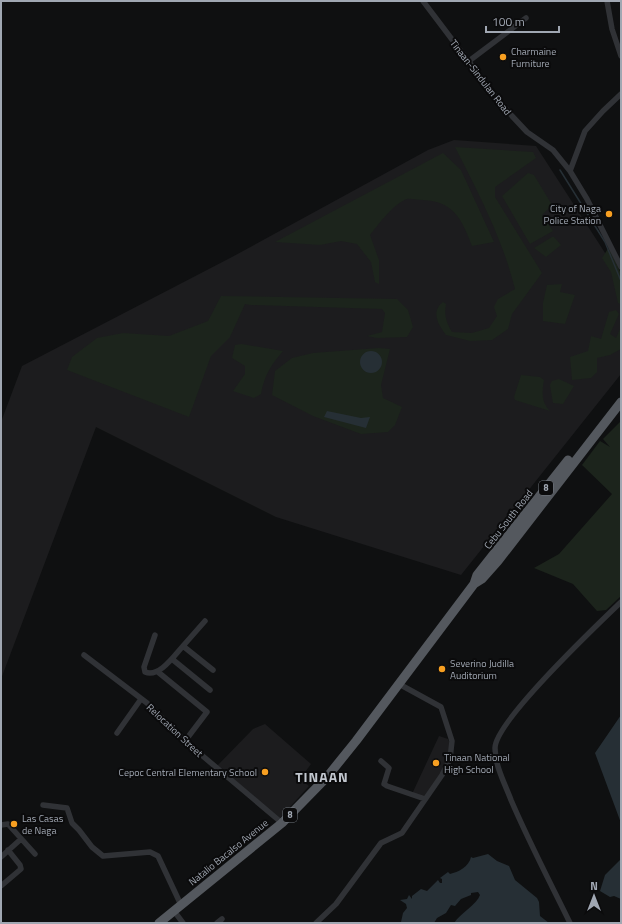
<svg xmlns="http://www.w3.org/2000/svg" width="622" height="924" viewBox="0 0 622 924" font-family="'Titillium Web',sans-serif">
	<rect width="100%" height="100%" fill="#0f1011"/>
	<!-- built -->
	<path fill="#1c1c1e" d="M 454,140 L 536,146 L 609,259 L 621,274 L 621,374 L 461,575 L 276,517 L 96,427 L 1,679 L 1,422 L 22,366 L 232,257 L 428,150 Z
		M 265,724 L 311,764 L 300,779 L 309,786 L 280,818 L 217,766 L 253,729 Z
		M 439,736 L 448,739 L 450,743 L 450,749 L 444,768 L 424,798 L 412,794 Z"/>
	<!-- green -->
	<path fill="#1c241c" d="M 455,147 L 533,152 L 536,158 L 495,187 L 495,197 L 542,273 L 512,314 L 508,329 L 492,340 L 470,341 L 446,335 C 439,326 430,312 443,302 L 446,304 C 444,315 446,322 452,332 L 472,333 L 489,328 L 497,316 L 494,307 L 498,299 L 515,289 C 503,240 478,192 455,147 Z
		M 443,153 L 461,170 L 494,242 L 472,246 C 462,220 454,201 423,200 C 418,200 411,198 407,199 C 393,204 379,224 370,235 L 379,260 L 379,284 L 375,282 L 371,262 L 357,244 L 341,241 L 320,245 L 275,242 Z
		M 528,173 L 534,175 L 552,205 L 542,215 L 553,231 L 530,244 L 502,196 Z
		M 552,237 L 554,237 L 561,245 L 546,257 L 534,248 Z
		M 609,247 L 621,274 L 621,304 L 618,303 L 611,272 L 602,258 Z
		M 562,284 L 560,292 L 575,295 L 565,324 L 543,321 L 543,303 L 547,285 Z
		M 221,296 L 397,299 L 408,310 L 413,327 L 407,337 L 377,338 L 367,336 L 382,332 L 385,313 L 382,309 L 251,305 L 245,304 L 230,337 L 211,356 L 189,417 L 67,370 L 72,357 L 97,338 L 123,333 L 169,336 L 208,321 Z
		M 616,310 L 619,314 L 610,334 L 616,338 L 621,327 L 621,349 L 610,355 L 597,358 L 597,372 L 591,378 L 572,380 L 570,357 L 588,351 L 591,336 L 601,339 L 609,312 Z
		M 242,344 L 283,351 C 271,365 264,376 261,394 L 254,398 L 233,391 L 245,374 L 245,366 L 232,358 L 235,345 Z
		M 379,348 L 390,349 L 381,385 L 383,398 L 402,407 L 395,425 L 388,432 L 361,434 L 313,416 L 272,395 L 275,371 L 292,358 L 313,353 Z
		M 521,375 L 540,377 L 544,380 C 542,392 541,402 550,411 L 515,400 L 514,397 Z
		M 559,379 L 574,386 L 563,404 L 553,403 L 550,385 L 552,381 Z
		M 621,421 L 621,596 L 606,610 L 597,611 L 573,584 L 534,568 L 559,554 L 612,494 L 582,465 L 600,441 L 610,447 L 603,439 Z"/>
	<!-- water -->
	<path fill="#262f35" d="M360 362a11 11 0 1 1 22 0a11 11 0 1 1-22 0Z
		M 327,411 L 361,418 L 370,417 L 366,428 L 324,417 Z
		M 621,715 L 621,823 L 595,753 Z
		M 488,854 L 497,861 L 509,866 L 515,880 L 537,898 L 539,902 L 540,916 L 549,923 L 454,923 C 460,914 477,904 480,895 L 478,892 L 471,893 L 471,895 L 461,899 L 455,906 L 451,905 L 446,913 L 437,918 L 434,923 L 401,922 L 403,913 L 407,908 L 406,904 L 400,900 L 407,899 L 409,895 L 412,899 L 412,896 L 421,889 L 427,891 L 438,880 L 440,883 L 442,883 L 442,879 L 440,878 L 448,872 L 450,874 C 458,872 469,867 471,857 L 473,858 Z
		M 621,859 L 621,899 L 614,896 L 610,897 L 600,891 L 605,875 Z"/>
	<g fill="none" stroke-linecap="round" stroke-linejoin="round">
		<!-- stream -->
		<path stroke="#262f35" stroke-width="1.5" d="M 560,170 L 605,242 L 621,281"/>
		<!-- minor -->
		<path stroke="#303236" stroke-width="5.5" d="M 423,1 L 494,95 L 512,116 L 527,132 L 553,150 L 570,171 L 587,199 L 621,267
			M 607,1 L 612,29 L 621,56
			M 469,61 L 526,18
			M 570,171 L 585,131 L 603,111 L 621,94
			M 205,621 L 183,646 L 213,670
			M 155,635 L 144,667 L 145,672 C 159,678 174,656 183,646
			M 84,655 L 147,703 L 185,741 L 282,823
			M 172,659 L 210,690
			M 158,672 L 207,712 L 185,741
			M 117,733 L 141,699
			M 381,761 L 389,768 L 384,784 L 387,786 L 425,799
			M 43,805 L 67,808 L 72,823 L 79,830 L 92,847 L 103,856 L 150,852 L 158,856 L 181,905
			M 1,825 L 8,824 L 35,854
			M 1,857 L 21,839
			M 1,886 L 21,869 L 20,865 L 8,850
			M 174,911 L 183,923
			M 217,923 L 222,919
			M 316,923 L 336,904 L 381,843 L 402,833 L 442,775 L 450,759 L 452,741 L 441,707 L 399,684
			M 570,923 C 550,882 529,842 511,800 C 505,784 495,766 495,748 C 495,722 598,624 621,602"/>
		<!-- trunk -->
		<path stroke="#54585e" stroke-width="9" d="M 474,584 L 477,575 L 568,460
			M 159,923 L 282,823 L 327,777 L 356,741 L 474,584 L 482,579 L 498,561 L 621,402"/>
	</g>
	<!-- markers -->
	<g fill="#f79f21" stroke="#0b0b0c" stroke-width="1.5">
		<circle cx="503" cy="57" r="4"/>
		<circle cx="609" cy="214" r="4"/>
		<circle cx="442" cy="669" r="4"/>
		<circle cx="436" cy="763" r="4"/>
		<circle cx="265" cy="772" r="4"/>
		<circle cx="14" cy="824" r="4"/>
	</g>
	<g text-anchor="middle" stroke-width="4" stroke-linejoin="round" paint-order="stroke">
		<!-- shield labels -->
		<g fill="#0b0b0c" stroke="#737880" stroke-width="1">
			<rect x="539" y="481" width="14" height="14" rx="3"/>
			<rect x="283" y="808" width="14" height="14" rx="3"/>
		</g>
		<g font-size="9" font-weight="bold" fill="#a0a7b2">
			<text x="546" y="491">8</text>
			<text x="290" y="818">8</text>
		</g>
		<!-- poi labels -->
		<g font-size="10" fill="#a0a7b2" stroke="#0b0b0c" text-anchor="start">
			<text x="511" y="55">Charmaine<tspan x="511" dy="12">Furniture</tspan></text>
			<text x="601" y="212" text-anchor="end">City of Naga<tspan x="601" dy="12">Police Station</tspan></text>
			<text x="450" y="667">Severino Judilla<tspan x="450" dy="12">Auditorium</tspan></text>
			<text x="444" y="761">Tinaan National<tspan x="444" dy="12">High School</tspan></text>
			<text x="257" y="776" text-anchor="end">Cepoc Central Elementary School</text>
			<text x="22" y="822">Las Casas<tspan x="22" dy="12">de Naga</tspan></text>
		</g>
		<!-- street labels -->
		<g font-size="10" fill="#a0a7b2" stroke="#0b0b0c">
			<text transform="translate(481 77) rotate(52)" y="4">Tinaan-Sindulan Road</text>
			<text transform="translate(508 519) rotate(-52)" y="4">Cebu South Road</text>
			<text transform="translate(175 730) rotate(43)" y="4">Relocation Street</text>
			<text transform="translate(228 852) rotate(-39)" y="4">Natalio Bacalso Avenue</text>
		</g>
		<!-- district labels -->
		<g font-size="14" font-weight="bold" letter-spacing="1" fill="#c1c6ce" stroke="#0b0b0c">
			<text x="322" y="782">TINAAN</text>
		</g>
	</g>
	<!-- border -->
	<rect width="622" height="924" fill="none" stroke="#a0a7b2" stroke-width="4"/>
	<!-- north arrow -->
	<g transform="translate(594 896)" stroke="#0b0b0c" stroke-width="3" paint-order="stroke">
	<path d="M0-3L7 15L0 10L-7 15Z" fill="#a0a7b2"/>
	<text y="-6" font-size="11" font-weight="bold" text-anchor="middle" fill="#a0a7b2">N</text>
	</g>
	<!-- scale -->
	<path d="M486 26v6h73v-6" fill="none" stroke="#a0a7b2" stroke-width="2"/>
	<text x="492" y="26" font-size="12" fill="#a0a7b2" stroke="#0b0b0c" stroke-width="3" paint-order="stroke">100 m</text>
</svg>
